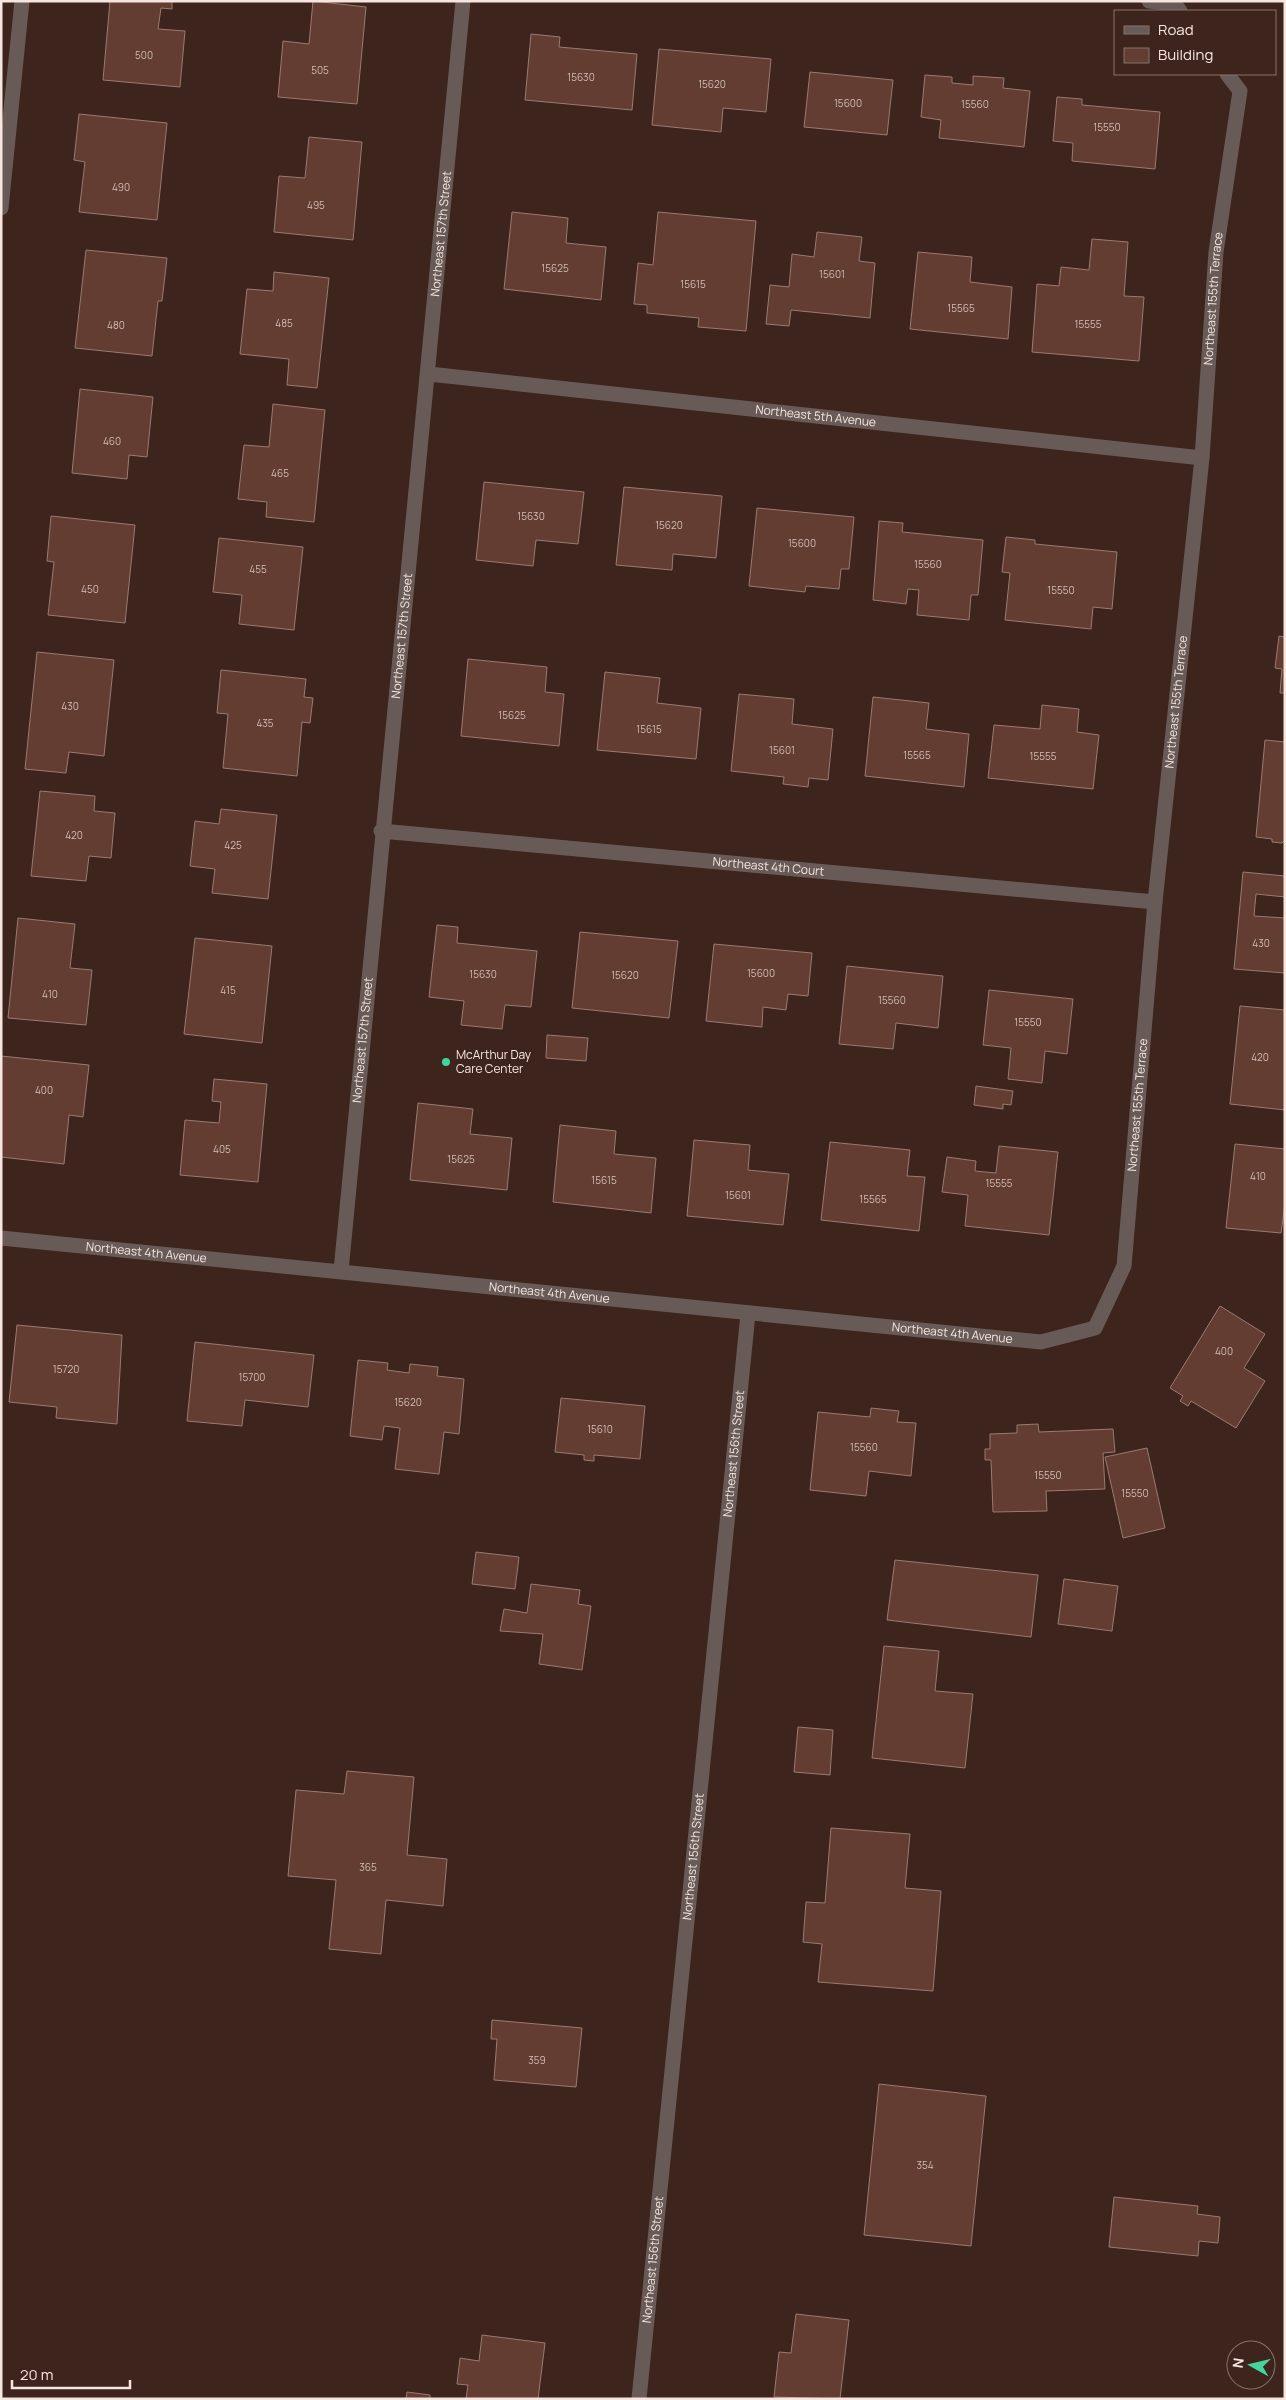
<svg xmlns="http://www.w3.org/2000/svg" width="1286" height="2400" viewBox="0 0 1286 2400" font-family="Manrope,sans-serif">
	<rect width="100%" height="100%" fill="#3d241c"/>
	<!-- building -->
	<path fill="#633d32" stroke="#997b72" d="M 110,1 L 172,1 L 172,9 L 161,8 L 158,29 L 185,31 L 180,87 L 103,80 Z
		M 313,1 L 366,7 L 357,104 L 278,97 L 283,41 L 309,44 Z
		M 531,34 L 560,37 L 559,47 L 637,54 L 632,110 L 525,100 Z
		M 659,49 L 771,59 L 766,112 L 723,108 L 721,132 L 652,125 Z
		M 810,72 L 893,80 L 887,135 L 804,127 Z
		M 925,75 L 952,77 L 952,83 L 973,85 L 973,76 L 1004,78 L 1003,88 L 1030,91 L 1024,147 L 939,138 L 941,120 L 921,117 Z
		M 1057,97 L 1082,99 L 1082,105 L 1160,112 L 1155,169 L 1072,161 L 1073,143 L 1053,141 Z
		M 79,114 L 167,123 L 157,220 L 79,212 L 85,162 L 74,160 Z
		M 309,137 L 362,142 L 353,240 L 274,232 L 279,176 L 305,178 Z
		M 512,212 L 568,218 L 566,243 L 606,247 L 601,300 L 504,289 Z
		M 658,212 L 756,221 L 746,331 L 698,327 L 699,318 L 647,313 L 647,305 L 634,304 L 638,263 L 653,265 Z
		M 817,232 L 862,237 L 859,261 L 875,263 L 870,318 L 791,310 L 789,326 L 766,324 L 770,285 L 789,287 L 792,254 L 814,257 Z
		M 1092,239 L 1128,242 L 1124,296 L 1144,297 L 1139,361 L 1032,352 L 1037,284 L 1059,286 L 1061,267 L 1089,270 Z
		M 86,250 L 167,258 L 162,301 L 158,301 L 152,356 L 75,348 Z
		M 918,252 L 972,257 L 970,282 L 1012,287 L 1008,339 L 910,329 Z
		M 274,272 L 329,278 L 317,388 L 287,385 L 289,359 L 240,354 L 247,289 L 273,291 Z
		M 80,389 L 153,397 L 147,457 L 129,455 L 127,479 L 72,473 Z
		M 273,404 L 325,410 L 314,522 L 266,517 L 267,502 L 238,499 L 244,445 L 269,447 Z
		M 484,482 L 584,492 L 578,544 L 536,540 L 533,566 L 476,560 Z
		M 624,487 L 722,496 L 716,558 L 673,554 L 672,570 L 616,565 Z
		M 757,508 L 854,517 L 849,569 L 841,569 L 839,589 L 806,586 L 805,592 L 749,586 Z
		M 51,516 L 135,525 L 125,623 L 48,615 L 54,562 L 47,561 Z
		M 879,521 L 903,523 L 902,532 L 983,540 L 978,595 L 971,595 L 969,620 L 917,615 L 919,590 L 908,589 L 906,604 L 873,600 Z
		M 1006,537 L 1035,540 L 1035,544 L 1117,552 L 1112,609 L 1093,607 L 1091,629 L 1005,620 L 1010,573 L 1002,572 Z
		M 219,538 L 303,547 L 294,630 L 239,624 L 242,595 L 213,592 Z
		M 1279,636 L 1285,637 L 1285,693 L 1280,693 L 1282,669 L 1275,668 Z
		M 37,652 L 114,660 L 104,756 L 69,752 L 66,773 L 25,769 Z
		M 468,659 L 547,667 L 545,692 L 564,694 L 559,746 L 461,736 Z
		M 221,670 L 306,679 L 304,697 L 313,698 L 310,723 L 302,722 L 297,776 L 223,768 L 228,714 L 217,713 Z
		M 605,672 L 660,678 L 657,703 L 701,708 L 696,759 L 597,750 Z
		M 739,694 L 794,699 L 792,724 L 833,729 L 828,780 L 809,778 L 808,787 L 783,784 L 784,777 L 731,771 Z
		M 873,697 L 929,703 L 926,729 L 969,734 L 964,787 L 865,776 Z
		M 1042,705 L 1079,709 L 1077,732 L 1099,735 L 1093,789 L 988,778 L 994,725 L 1040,729 Z
		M 1265,740 L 1285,742 L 1285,840 L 1282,843 L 1272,842 L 1272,839 L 1256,837 Z
		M 40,791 L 95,796 L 94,811 L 115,813 L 111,858 L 89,856 L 86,881 L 31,876 Z
		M 221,809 L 277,815 L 268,899 L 212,893 L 215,869 L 190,866 L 195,821 L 219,824 Z
		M 1243,872 L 1285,876 L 1285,897 L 1256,894 L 1254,916 L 1285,918 L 1285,973 L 1234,969 Z
		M 18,918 L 75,924 L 70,968 L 92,970 L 86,1025 L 8,1018 Z
		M 437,925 L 458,927 L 457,943 L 537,951 L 531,1007 L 505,1005 L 502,1029 L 461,1025 L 464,1001 L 429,997 Z
		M 580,932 L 678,941 L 669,1018 L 572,1008 Z
		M 195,938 L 272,946 L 262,1043 L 184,1034 Z
		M 714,944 L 812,953 L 808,996 L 788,994 L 786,1010 L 763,1007 L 762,1027 L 706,1021 Z
		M 847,966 L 943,976 L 938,1028 L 896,1023 L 893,1049 L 839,1044 Z
		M 989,990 L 1073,999 L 1067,1054 L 1045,1051 L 1042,1083 L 1008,1079 L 1011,1048 L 983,1045 Z
		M 1240,1006 L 1285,1010 L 1285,1110 L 1230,1104 Z
		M 547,1035 L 588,1038 L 586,1061 L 546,1058 Z
		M 1,1056 L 89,1065 L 83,1117 L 69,1115 L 64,1164 L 1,1157 Z
		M 214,1079 L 267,1084 L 258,1182 L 180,1175 L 185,1120 L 219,1123 L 221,1102 L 212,1101 Z
		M 976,1086 L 1013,1091 L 1011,1105 L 1003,1104 L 1003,1109 L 974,1105 Z
		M 418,1103 L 473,1109 L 470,1134 L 512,1138 L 507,1190 L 410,1180 Z
		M 560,1125 L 616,1131 L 614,1154 L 656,1158 L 651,1213 L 553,1202 Z
		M 694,1140 L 750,1145 L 748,1170 L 789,1174 L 783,1225 L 687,1216 Z
		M 830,1142 L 910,1150 L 907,1176 L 925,1177 L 919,1231 L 821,1220 Z
		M 1235,1144 L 1285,1149 L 1285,1204 L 1281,1233 L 1226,1228 Z
		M 999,1146 L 1058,1152 L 1049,1235 L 965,1226 L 968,1195 L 942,1192 L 947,1157 L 976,1161 L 975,1171 L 996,1173 Z
		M 1220,1306 L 1265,1334 L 1244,1368 L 1265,1381 L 1236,1428 L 1191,1401 L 1188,1406 L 1180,1401 L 1183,1396 L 1170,1388 Z
		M 17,1325 L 122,1335 L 117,1424 L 56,1418 L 57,1407 L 9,1402 Z
		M 195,1342 L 314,1355 L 308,1407 L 245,1400 L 242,1426 L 187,1421 Z
		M 358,1360 L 388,1363 L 387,1370 L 409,1373 L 410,1364 L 438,1367 L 437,1376 L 464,1379 L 459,1434 L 444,1432 L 439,1474 L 395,1469 L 400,1428 L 384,1426 L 382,1440 L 350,1436 Z
		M 561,1398 L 645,1406 L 640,1459 L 594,1455 L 594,1461 L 584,1460 L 584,1455 L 555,1452 Z
		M 871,1408 L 899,1411 L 897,1422 L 916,1423 L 911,1476 L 869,1471 L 866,1496 L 810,1490 L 818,1412 L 870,1417 Z
		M 1038,1424 L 1039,1432 L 1113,1429 L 1115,1452 L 1103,1453 L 1105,1489 L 1046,1491 L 1047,1511 L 993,1512 L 991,1460 L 985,1460 L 985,1449 L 990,1449 L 990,1434 L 1017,1433 L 1017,1425 Z
		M 1147,1448 L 1165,1528 L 1123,1538 L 1105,1457 Z
		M 476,1552 L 519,1557 L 515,1589 L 472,1584 Z
		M 895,1560 L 1038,1575 L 1031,1637 L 887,1620 Z
		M 1064,1579 L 1118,1586 L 1112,1631 L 1058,1624 Z
		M 531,1584 L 580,1590 L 578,1604 L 591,1606 L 582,1670 L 539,1664 L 543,1634 L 500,1631 L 504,1609 L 527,1613 Z
		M 884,1646 L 939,1651 L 935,1691 L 973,1694 L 965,1768 L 872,1758 Z
		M 798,1727 L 833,1730 L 830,1775 L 794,1772 Z
		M 347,1771 L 414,1777 L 407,1855 L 447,1859 L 443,1906 L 386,1900 L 381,1954 L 329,1949 L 336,1880 L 288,1876 L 296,1790 L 344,1794 Z
		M 831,1828 L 910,1834 L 905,1888 L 941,1891 L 933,1991 L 818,1982 L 822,1944 L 803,1942 L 806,1902 L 825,1903 Z
		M 492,2020 L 582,2028 L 576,2087 L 494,2080 L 497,2039 L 491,2039 Z
		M 879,2084 L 986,2096 L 971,2246 L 864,2235 Z
		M 1114,2197 L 1198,2206 L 1197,2214 L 1220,2217 L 1218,2243 L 1199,2241 L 1198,2256 L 1109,2247 Z
		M 796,2314 L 849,2320 L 840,2399 L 774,2397 L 779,2352 L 791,2353 Z
		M 482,2335 L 545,2343 L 538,2399 L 466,2399 L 468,2385 L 457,2384 L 460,2358 L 479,2361 Z
		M 407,2392 L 430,2395 L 430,2399 L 406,2399 Z"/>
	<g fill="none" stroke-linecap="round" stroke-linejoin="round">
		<!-- minor -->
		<g stroke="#685b57" stroke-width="15">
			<path d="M 1149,1 L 1175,4 L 1180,11"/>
			<path d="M 1,208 L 22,1"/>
			<path id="s1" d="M 429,374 L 1202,458"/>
			<path id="s2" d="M 381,831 L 1155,902"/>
			<path id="s3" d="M 1,1238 L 1041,1342 L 1095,1328 L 1124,1266 L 1155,902 L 1202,458 L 1216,252 L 1240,91 L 1227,74"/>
			<path id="s4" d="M 341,1271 C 380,848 424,425 463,1"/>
			<path id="s5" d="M 639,2399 L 748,1314"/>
		</g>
	</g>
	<!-- markers -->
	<circle fill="#46d49e" stroke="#3d241c" stroke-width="2" cx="446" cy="1062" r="5"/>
	<g text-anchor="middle" stroke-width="4.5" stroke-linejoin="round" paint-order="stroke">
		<!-- number labels -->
		<g font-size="10" fill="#d2bcb4">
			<text x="144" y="59">500</text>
			<text x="320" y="74">505</text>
			<text x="581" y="81">15630</text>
			<text x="712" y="88">15620</text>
			<text x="848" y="107">15600</text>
			<text x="975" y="108">15560</text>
			<text x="1107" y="131">15550</text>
			<text x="121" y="191">490</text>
			<text x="316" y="209">495</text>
			<text x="555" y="272">15625</text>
			<text x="832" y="278">15601</text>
			<text x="693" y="288">15615</text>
			<text x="961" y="312">15565</text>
			<text x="284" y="327">485</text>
			<text x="1088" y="328">15555</text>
			<text x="116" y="329">480</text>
			<text x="112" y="445">460</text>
			<text x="280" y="477">465</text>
			<text x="531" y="520">15630</text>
			<text x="669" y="529">15620</text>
			<text x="802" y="547">15600</text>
			<text x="928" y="568">15560</text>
			<text x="258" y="573">455</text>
			<text x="90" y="593">450</text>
			<text x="1061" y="594">15550</text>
			<text x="70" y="710">430</text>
			<text x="512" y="719">15625</text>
			<text x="265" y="727">435</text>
			<text x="649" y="733">15615</text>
			<text x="782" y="754">15601</text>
			<text x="917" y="759">15565</text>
			<text x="1043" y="760">15555</text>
			<text x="74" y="839">420</text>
			<text x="233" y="849">425</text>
			<text x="1261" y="947">430</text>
			<text x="761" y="977">15600</text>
			<text x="483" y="978">15630</text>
			<text x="625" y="979">15620</text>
			<text x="228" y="994">415</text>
			<text x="50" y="998">410</text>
			<text x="892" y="1004">15560</text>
			<text x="1028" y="1026">15550</text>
			<text x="1260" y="1061">420</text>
			<text x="44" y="1094">400</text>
			<text x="222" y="1153">405</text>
			<text x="461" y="1163">15625</text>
			<text x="1258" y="1180">410</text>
			<text x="604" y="1184">15615</text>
			<text x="999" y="1187">15555</text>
			<text x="738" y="1199">15601</text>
			<text x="873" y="1203">15565</text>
			<text x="1224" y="1355">400</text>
			<text x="66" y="1373">15720</text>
			<text x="252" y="1381">15700</text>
			<text x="408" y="1406">15620</text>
			<text x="600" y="1433">15610</text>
			<text x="864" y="1451">15560</text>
			<text x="1048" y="1479">15550</text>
			<text x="1135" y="1497">15550</text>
			<text x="368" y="1871">365</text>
			<text x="537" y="2064">359</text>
			<text x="925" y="2169">354</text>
		</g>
		<!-- street labels -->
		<g font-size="12" fill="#f7e6e0" stroke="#3d241c">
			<text dy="4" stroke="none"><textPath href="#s4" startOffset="1042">Northeast 157th Street</textPath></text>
			<text dy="4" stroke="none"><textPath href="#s3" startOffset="2141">Northeast 155th Terrace</textPath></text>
			<text dy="4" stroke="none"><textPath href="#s1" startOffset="389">Northeast 5th Avenue</textPath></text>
			<text dy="4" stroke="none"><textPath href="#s4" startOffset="638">Northeast 157th Street</textPath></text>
			<text dy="4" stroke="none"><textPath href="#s3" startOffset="1736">Northeast 155th Terrace</textPath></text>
			<text dy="4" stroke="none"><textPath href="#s2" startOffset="389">Northeast 4th Court</textPath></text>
			<text dy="4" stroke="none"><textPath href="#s4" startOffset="232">Northeast 157th Street</textPath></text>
			<text dy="4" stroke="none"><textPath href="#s3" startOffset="1331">Northeast 155th Terrace</textPath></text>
			<text dy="4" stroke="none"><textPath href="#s3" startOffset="146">Northeast 4th Avenue</textPath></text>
			<text dy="4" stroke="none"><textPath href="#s3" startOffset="551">Northeast 4th Avenue</textPath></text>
			<text dy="4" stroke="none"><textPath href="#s3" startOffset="956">Northeast 4th Avenue</textPath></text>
			<text dy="4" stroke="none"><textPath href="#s5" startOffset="950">Northeast 156th Street</textPath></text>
			<text dy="4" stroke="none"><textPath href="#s5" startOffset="545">Northeast 156th Street</textPath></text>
			<text dy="4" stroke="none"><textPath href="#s5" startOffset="140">Northeast 156th Street</textPath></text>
		</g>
		<!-- poi labels -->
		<g font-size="12" fill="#f7e6e0" stroke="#3d241c" text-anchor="start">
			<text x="456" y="1059">McArthur Day<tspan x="456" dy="14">Care Center</tspan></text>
		</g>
	</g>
	<!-- border -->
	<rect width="1286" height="2400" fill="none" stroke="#f7e6e0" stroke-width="5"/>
	<!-- legend -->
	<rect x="1114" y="10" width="162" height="65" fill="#3d241c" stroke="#87726a"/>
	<rect x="1124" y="26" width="25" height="8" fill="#685b57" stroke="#87726a"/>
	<text x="1158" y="35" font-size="15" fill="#f7e6e0">Road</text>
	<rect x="1124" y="48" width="25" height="15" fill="#633d32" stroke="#87726a"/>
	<text x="1158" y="60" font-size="15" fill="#f7e6e0">Building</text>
	<!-- north arrow -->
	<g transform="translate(1251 2365) rotate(278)"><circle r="24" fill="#3d241c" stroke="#87726a"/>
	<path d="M0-4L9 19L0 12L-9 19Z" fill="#46d49e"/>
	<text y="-8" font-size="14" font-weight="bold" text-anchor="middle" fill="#f7e6e0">N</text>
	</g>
	<!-- scale -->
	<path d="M12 2380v8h118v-8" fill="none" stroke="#f7e6e0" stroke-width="2.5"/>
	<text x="20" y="2380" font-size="15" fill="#f7e6e0" stroke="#3d241c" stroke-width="4" paint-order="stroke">20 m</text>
</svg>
